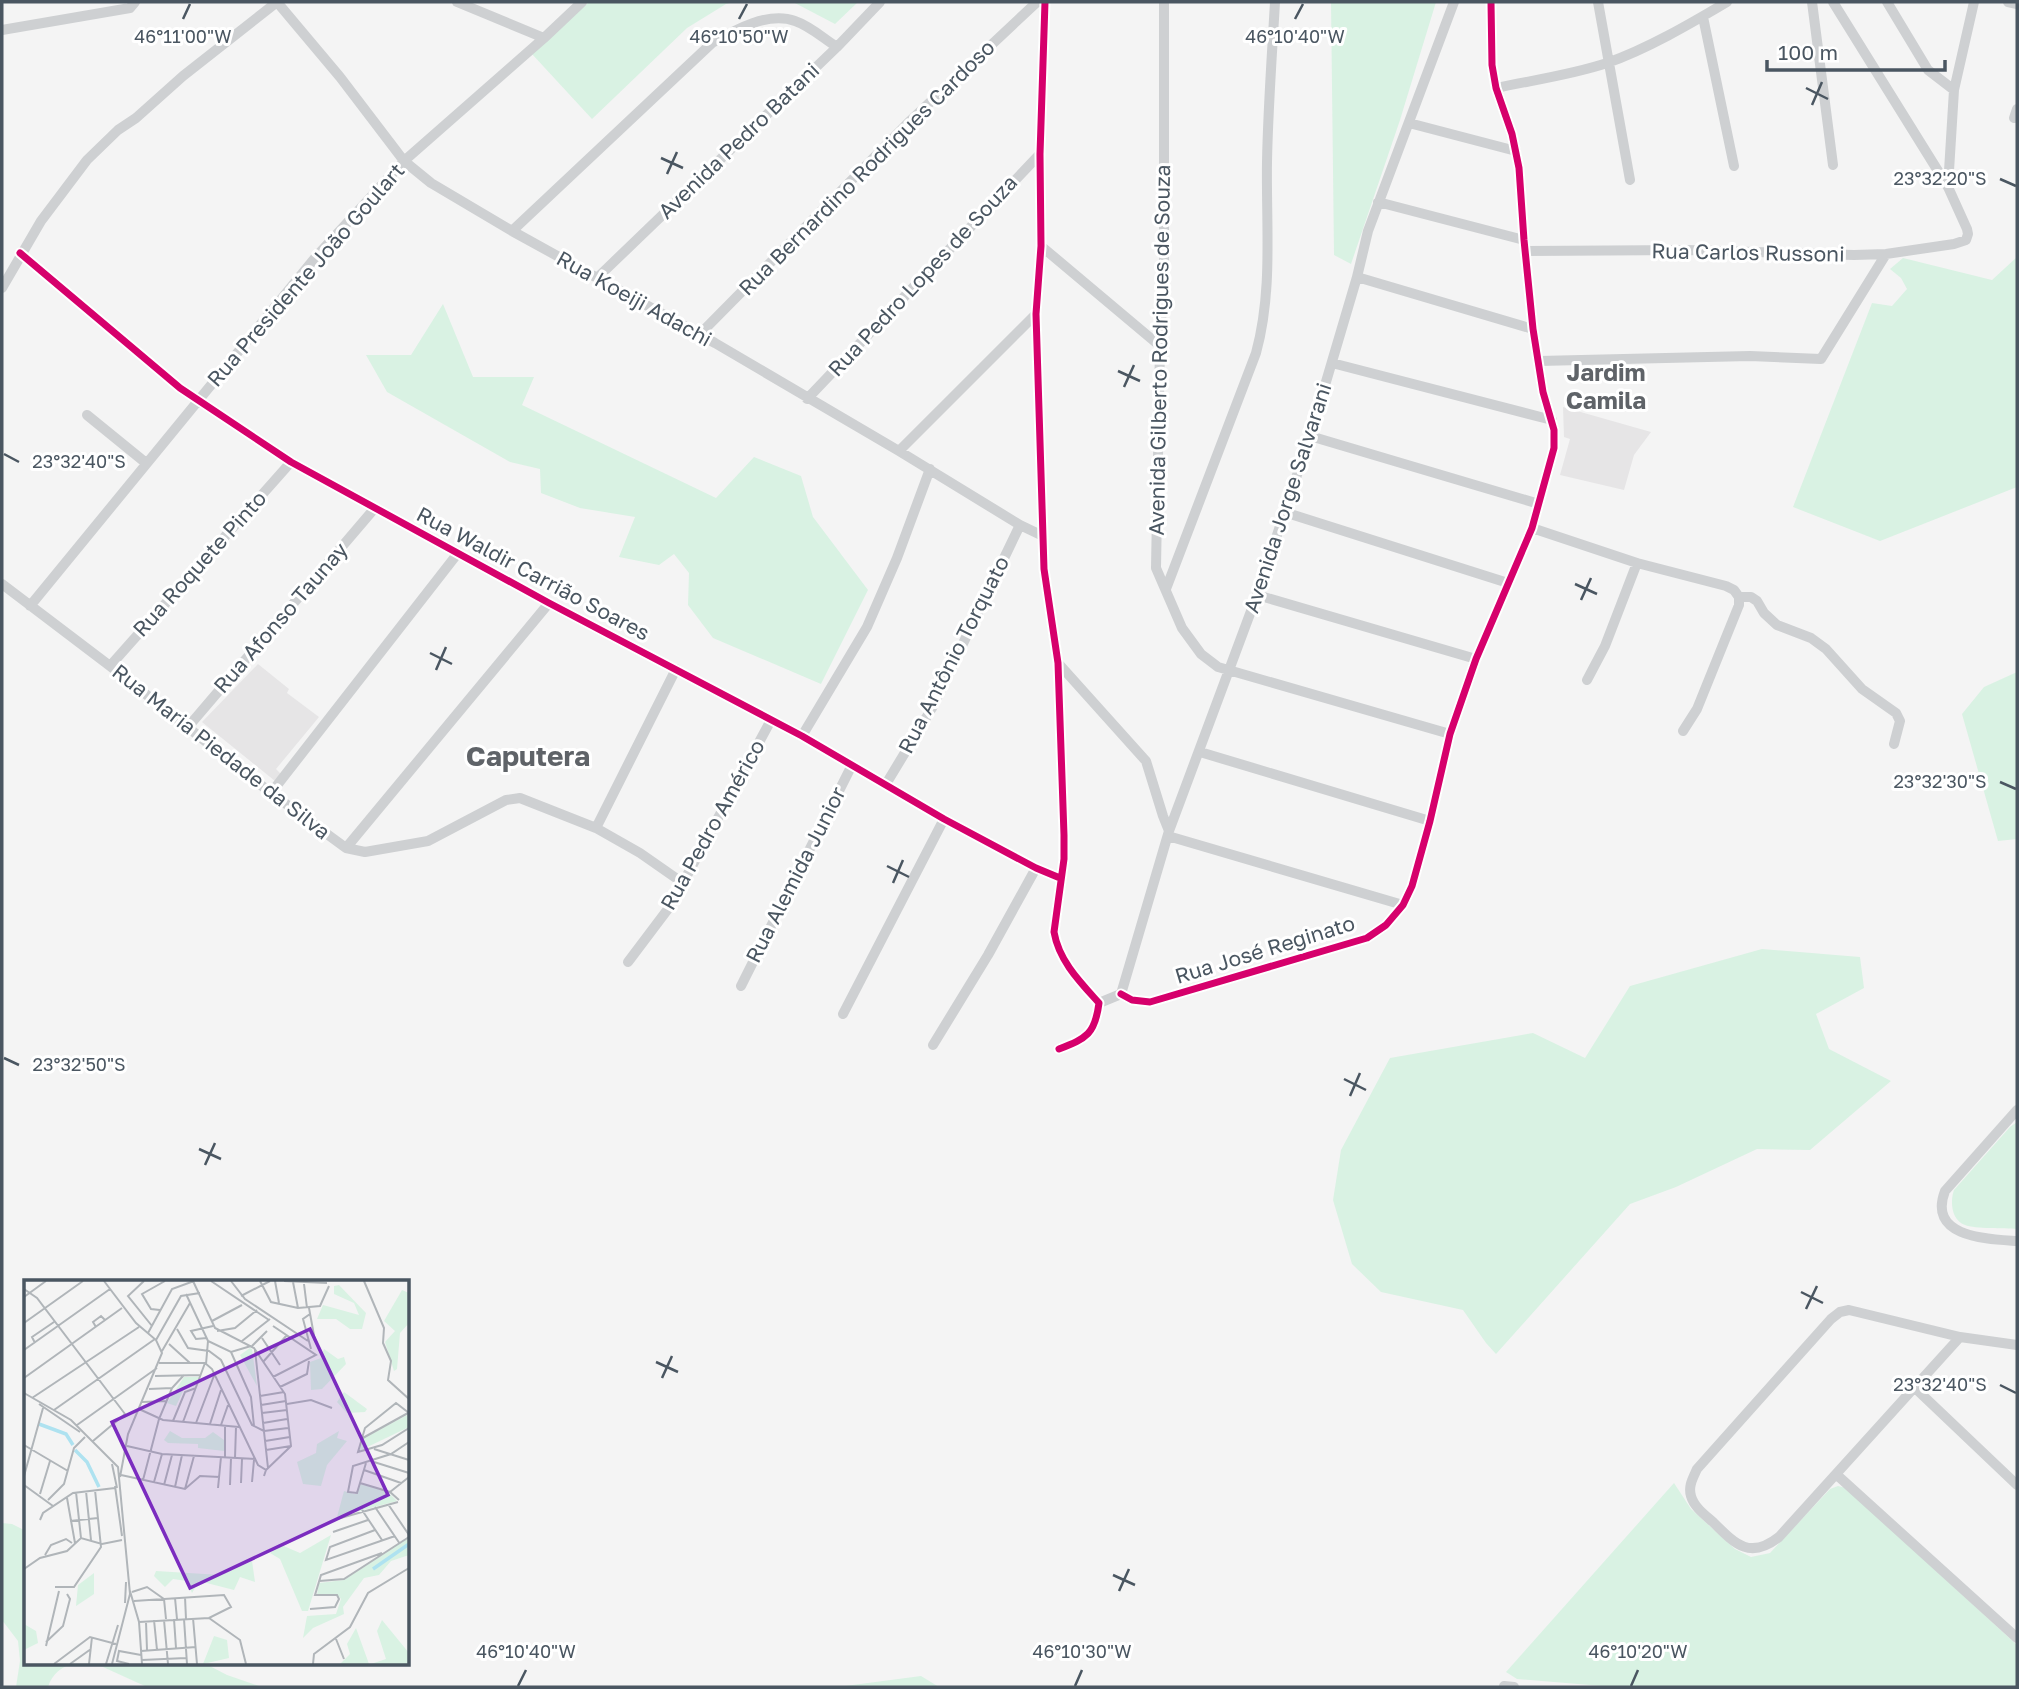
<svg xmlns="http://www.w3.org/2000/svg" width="2019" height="1689" viewBox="0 0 2019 1689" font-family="'Golos Text',sans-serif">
	<rect width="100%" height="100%" fill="#f4f4f4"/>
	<!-- education -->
	<path fill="#e6e5e6" d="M 1563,407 L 1651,432 L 1634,455 L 1624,490 L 1560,475 L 1570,439 L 1564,437 Z
		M 258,664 L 289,689 L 287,693 L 319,717 L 276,769 L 281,774 L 275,781 L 202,722 Z"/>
	<!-- green -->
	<path fill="#d9f2e3" d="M 589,2 L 734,2 L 726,4 L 687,28 L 592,119 L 532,54 Z
		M 793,2 L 858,2 L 835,24 Z
		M 1331,2 L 1436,2 L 1400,120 L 1351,264 L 1334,255 Z
		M 2017,257 L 2017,487 L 1880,541 L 1793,507 L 1872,303 L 1892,306 L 1907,289 L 1901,278 L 1890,269 L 1903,258 L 1992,280 Z
		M 443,304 L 473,377 L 534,377 L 522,405 L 716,498 L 754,457 L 801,476 L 813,517 L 868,590 L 821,684 L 713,638 L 688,605 L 689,573 L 674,554 L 659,565 L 619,557 L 635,517 L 580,508 L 541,493 L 540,469 L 510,462 L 387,392 L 366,355 L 411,355 Z
		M 2017,672 L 2017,839 L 1998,841 L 1962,714 L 1984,687 Z
		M 1762,949 L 1860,957 L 1864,988 L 1816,1014 L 1829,1049 L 1891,1081 L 1810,1150 L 1757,1149 L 1676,1187 L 1630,1204 L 1496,1354 L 1486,1343 L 1463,1310 L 1381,1292 L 1352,1264 L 1333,1200 L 1341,1150 L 1390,1058 L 1533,1033 L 1585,1058 L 1630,986 Z
		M 2017,1122 L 2017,1229 C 2005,1228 1975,1229 1965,1225 C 1951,1220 1950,1201 1954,1190 L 2010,1127 Z
		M 1674,1483 L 1691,1509 L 1735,1549 L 1751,1557 L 1770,1553 L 1830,1489 L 1838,1486 L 1846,1488 L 2017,1645 L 2017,1687 L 1614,1687 L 1517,1679 L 1506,1672 Z
		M 2,1523 L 12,1524 L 26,1531 L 26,1663 L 75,1663 C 62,1666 52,1674 48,1687 L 16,1687 L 20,1661 L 18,1641 L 2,1620 Z
		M 89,1663 L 204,1663 L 227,1675 L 262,1687 L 147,1687 L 103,1667 Z
		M 921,1676 L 939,1687 L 843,1687 L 845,1686 Z"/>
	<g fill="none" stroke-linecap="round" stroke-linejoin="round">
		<!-- minor -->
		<path stroke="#ced0d2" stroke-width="10" d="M 277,2 L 340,77 L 404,161 L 431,183 L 512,231 L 715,343 L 899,451 L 1020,525 L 1043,536
			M 457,2 L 544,38
			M 1045,2 L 1040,154 L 1041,246 L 1036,314 L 1044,569 L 1058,663 L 1064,835 L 1064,859 L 1054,932 C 1059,961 1080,982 1099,1003 C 1095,1034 1087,1038 1059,1049
			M 1164,2 L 1164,263 L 1160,346 L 1156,568 L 1182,628 L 1201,654 L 1218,667 L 1450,734
			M 1598,2 L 1630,180
			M 1812,2 L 1833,165
			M 1887,2 L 1928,70 L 1954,90
			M 2008,2 L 2017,4
			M 1703,17 L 1734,166
			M 2,30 L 130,8 L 135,2
			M 1496,88 C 1533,80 1571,75 1607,63 C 1647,49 1690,24 1727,2
			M 2014,118 L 2017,109
			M 1409,123 L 1516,151
			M 1948,187 L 1954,90 L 1974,2
			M 1378,202 L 1524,240
			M 512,231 L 712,43 C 735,30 768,11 795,21 C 810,26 823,38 837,47
			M 1041,246 L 1160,346
			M 1526,251 L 1687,250 L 1854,255 L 1886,254 L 1954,244 L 1966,240 L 1968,234 L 1967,229 L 1948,187 L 1833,2
			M 20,253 L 180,388 L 291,462 L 549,603 L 802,736 L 944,819 L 1036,868 L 1060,878
			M 1357,277 L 1533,329
			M 597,278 L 837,47 L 880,2
			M 2,288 L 41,221 L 87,160 L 118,130 L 136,118 L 183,76 L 277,2
			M 699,335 L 908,123 L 1037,2
			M 1539,361 L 1750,356 L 1821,359 L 1886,254
			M 1332,363 L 1552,420
			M 807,399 L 1040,154
			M 87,415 L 146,463
			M 1310,436 L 1539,504
			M 899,451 L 1036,314
			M 1284,512 L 1508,583
			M 1532,528 L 1637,563 L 1726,586 L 1734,590 L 1739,597 L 1751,597 L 1757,601 L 1764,613 L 1777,625 L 1811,638 L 1826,649 L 1862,689 L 1896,713 L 1900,721 L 1894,744
			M 2,584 L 110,666 L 271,793 L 346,848 L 365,852 L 428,841 L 506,800 L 520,798 L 596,828 L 640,853 L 683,883
			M 1166,589 L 1256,353 C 1273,291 1266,226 1267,162 C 1268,108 1272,55 1275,2
			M 1257,595 L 1476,659
			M 30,606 L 315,258 L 404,161 L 544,38 L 582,2
			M 1058,663 L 1146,761 L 1163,816 L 1169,831
			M 110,666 L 291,462
			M 1587,680 L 1605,646 L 1637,563
			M 188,727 L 374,509
			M 1683,731 L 1697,709 L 1739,605 L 1739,597
			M 802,736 L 867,627 L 897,558 L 930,469
			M 1200,752 L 1430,821
			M 886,784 L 932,708 L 1020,525
			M 271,793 L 458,553
			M 596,828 L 676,669
			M 1168,836 L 1403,905
			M 346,848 L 549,603
			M 628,962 L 671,905 L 771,720
			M 741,986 L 852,765
			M 1121,994 L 1132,1000 L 1150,1002 L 1367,938 L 1386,925 L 1403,905 L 1412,886 L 1430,821 L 1450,734 L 1476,659 L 1532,528 L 1554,448 L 1554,430 L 1543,392 L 1533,329 L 1524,240 L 1519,168 L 1512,134 L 1496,88 L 1492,65 L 1491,2
			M 1121,994 L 1169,831 L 1257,595 L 1310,436 L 1357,277 L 1368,231 L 1454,2
			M 1099,1003 L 1121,994
			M 843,1014 L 944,819
			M 933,1045 L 988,955 L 1036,868
			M 2017,1110 L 1945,1191 C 1927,1238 1988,1239 2017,1241
			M 1960,1337 L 1779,1537 C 1750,1560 1735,1544 1713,1522 C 1705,1515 1694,1507 1691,1496 C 1688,1486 1693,1478 1697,1469 L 1831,1319 L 1840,1312 L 1849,1310 L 1960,1337 L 2017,1345
			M 1915,1388 L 2017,1485
			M 1837,1475 L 2017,1638
			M 1504,1686 L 1514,1687"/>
		<defs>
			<path id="cycleway" d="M 1045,2 L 1040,154 L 1041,246 L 1036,314 L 1044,569 L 1058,663 L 1064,835 L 1064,859 L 1054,932 C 1059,961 1080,982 1099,1003 C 1095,1034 1087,1038 1059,1049
				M 20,253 L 180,388 L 291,462 L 549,603 L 802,736 L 944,819 L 1036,868 L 1060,878
				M 1121,994 L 1132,1000 L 1150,1002 L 1367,938 L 1386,925 L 1403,905 L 1412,886 L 1430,821 L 1450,734 L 1476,659 L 1532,528 L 1554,448 L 1554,430 L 1543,392 L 1533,329 L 1524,240 L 1519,168 L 1512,134 L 1496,88 L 1492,65 L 1491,2"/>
		</defs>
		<!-- cycleway casing -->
		<use href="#cycleway" stroke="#fff" stroke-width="11"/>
		<!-- cycleway -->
		<use href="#cycleway" stroke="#d6006c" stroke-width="7"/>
	</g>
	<!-- ticks -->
	<path fill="none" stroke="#4a5661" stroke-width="2.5" d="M 183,19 L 190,4M 739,19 L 747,4M 1295,19 L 1303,4M 1806,88 L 1828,99M 1812,105 L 1822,82M 661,158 L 683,168M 667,174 L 677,152M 2000,179 L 2016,186M 1118,371 L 1140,381M 1124,387 L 1134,365M 4,454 L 19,462M 1575,584 L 1597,594M 1581,600 L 1591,578M 430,653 L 452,664M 436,670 L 446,647M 2000,782 L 2016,789M 887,866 L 909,877M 893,883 L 903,860M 4,1058 L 19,1065M 1344,1079 L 1366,1090M 1350,1096 L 1360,1073M 199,1149 L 221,1159M 205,1165 L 215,1143M 1801,1292 L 1823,1303M 1806,1309 L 1817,1286M 656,1362 L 678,1372M 662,1378 L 672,1356M 2000,1385 L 2016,1393M 1113,1575 L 1135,1585M 1119,1591 L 1129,1569M 518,1686 L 526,1670M 1075,1686 L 1082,1670M 1631,1686 L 1638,1670"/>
	<g text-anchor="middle" stroke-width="6" stroke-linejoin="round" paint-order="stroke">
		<!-- street labels -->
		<g font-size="21" fill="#4a5661" stroke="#fff">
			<text transform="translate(739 141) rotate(-44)" y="7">Avenida Pedro Batani</text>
			<text transform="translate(867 168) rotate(-45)" y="7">Rua Bernardino Rodrigues Cardoso</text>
			<text transform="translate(1748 253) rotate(1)" y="7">Rua Carlos Russoni</text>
			<text transform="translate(306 275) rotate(-49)" y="7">Rua Presidente João Goulart</text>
			<text transform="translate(923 276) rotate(-47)" y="7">Rua Pedro Lopes de Souza</text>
			<text transform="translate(634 299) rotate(29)" y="7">Rua Koeiji Adachi</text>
			<text transform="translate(1160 350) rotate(-89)" y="7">Avenida Gilberto Rodrigues de Souza</text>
			<text transform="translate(1288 498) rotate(-72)" y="7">Avenida Jorge Salvarani</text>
			<text transform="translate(200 564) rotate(-48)" y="7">Rua Roquete Pinto</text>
			<text transform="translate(533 574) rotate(28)" y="7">Rua Waldir Carrião Soares</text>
			<text transform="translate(281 618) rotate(-49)" y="7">Rua Afonso Taunay</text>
			<text transform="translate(954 655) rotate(-63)" y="7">Rua Antônio Torquato</text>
			<text transform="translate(221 752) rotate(38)" y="7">Rua Maria Piedade da Silva</text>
			<text transform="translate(713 825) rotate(-61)" y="7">Rua Pedro Américo</text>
			<text transform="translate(796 875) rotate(-63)" y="7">Rua Alemida Junior</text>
			<text transform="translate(1265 950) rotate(-17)" y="7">Rua José Reginato</text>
		</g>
		<!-- quarter labels -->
		<g font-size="24" font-weight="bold" fill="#5f6368" stroke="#fff">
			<text x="1606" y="381">Jardim<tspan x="1606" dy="28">Camila</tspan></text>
		</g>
		<!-- district labels -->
		<g font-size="28" font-weight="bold" fill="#5f6368" stroke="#fff">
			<text x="528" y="766">Caputera</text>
		</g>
	</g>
	<!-- overview -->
	<g transform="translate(24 1280)">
		<rect width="385" height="385" fill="#f4f4f4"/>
		<path d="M 315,5 L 342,33 L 338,49 L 326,49 L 312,39 L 293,39 L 299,25 L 335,35 L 330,23 L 310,14 L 310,6 ZM 378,10 L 385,13 L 385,43 L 376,53 L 373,89 L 370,91 L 361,62 L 371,51 L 360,41 ZM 226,68 L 228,69 L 233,106 L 216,75 ZM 300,69 L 314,79 L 320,77 L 322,84 L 298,109 L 287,110 L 286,82 L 297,78 ZM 160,97 L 175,97 L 171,106 L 160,109 L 152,126 L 143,123 ZM 320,112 L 343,129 L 341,132 L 323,133 L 313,122 ZM 385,134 L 385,147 L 335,171 L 338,159 ZM 146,151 L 158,158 L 181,158 L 189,152 L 200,160 L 200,171 L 174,168 L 174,164 L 144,163 L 140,160 ZM 315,151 L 313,158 L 323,161 L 303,185 L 297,206 L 279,204 L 273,182 L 292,173 L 293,164 ZM 336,204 L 364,212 L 373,221 L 313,237 L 320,211 L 331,214 ZM 307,255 L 284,331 L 278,331 L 256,279 L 246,273 L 255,264 L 276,273 ZM 385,258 L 385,275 L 367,281 L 355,295 L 340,298 L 319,327 L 320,334 L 289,348 L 279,358 L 283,336 L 312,334 L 317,319 L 313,314 L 293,315 L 295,303 L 320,300 ZM 228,281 L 231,302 L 216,297 L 210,310 L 175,301 L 168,313 L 163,301 L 149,299 L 141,307 L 130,296 L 132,291 L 197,295 ZM 70,293 L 70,314 L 52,326 L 54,305 ZM 358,340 L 385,373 L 385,384 L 347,384 L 362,379 L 353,351 ZM 0,344 L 12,351 L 14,363 L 0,370 ZM 332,348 L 345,384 L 316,384 L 326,374 L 323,364 ZM 190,356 L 203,360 L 205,378 L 179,384 Z" fill="#d9f2e3"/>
		<path fill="none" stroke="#aee2f0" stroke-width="3.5" d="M 15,144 L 42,154 L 49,165M 51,170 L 63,182 L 75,207M 349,289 L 385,264"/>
		<path fill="none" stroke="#b0b5b9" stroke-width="2" d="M 80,1 L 112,43 L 132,60 L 138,73 L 104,154 L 96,197M 120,1 L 104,16 L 128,46M 169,1 L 191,48 L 230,68 L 261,114 L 267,166 L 242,190M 187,1 L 245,40M 207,1 L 221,19 L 284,61M 236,1 L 247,22 L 274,28 L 296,26 L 305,6M 251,1 L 255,23M 260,1 L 303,3M 340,1 L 360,48 L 359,63 L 367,81 L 364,100 L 385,119M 269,2 L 274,28M 280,4 L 283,28M 0,9 L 13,18 L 101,134 L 69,161M 162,14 L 184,61 L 207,72 L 227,66M 217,16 L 246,1M 0,17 L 22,1M 285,28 L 291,61M 136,30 L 127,29 L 118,14 L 141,1M 286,34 L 279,39 L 287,69M 188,41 L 218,25M 0,43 L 59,1M 249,46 L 292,75 L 249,97M 72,47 L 69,42 L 77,36 L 81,40M 153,49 L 164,68 L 185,71 L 197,80 L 228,145 L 240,151M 193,51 L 211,48 L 233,30M 124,53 L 148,9 L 170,1M 183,58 L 172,59 L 167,51 L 189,46M 238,58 L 256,85M 132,60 L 157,16 L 176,13M 218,61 L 246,39M 11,63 L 8,57 L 30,42M 145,64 L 166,83M 228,66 L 243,51M 0,70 L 86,9M 231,70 L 244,188M 138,71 L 166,23M 207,72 L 227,117 L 230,146M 239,82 L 263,55M 135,83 L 181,83 L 188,89 L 234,185 L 242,190 L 240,196M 182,84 L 184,61M 131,96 L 177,95M 0,98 L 98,28M 256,107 L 283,94 L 285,81M 125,109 L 148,108M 0,113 L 47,140 L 94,187 L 106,314 L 88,384M 236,116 L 260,112M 8,118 L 115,47M 118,122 L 143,121M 15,124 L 56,152M 263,124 L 287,120 L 308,128M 237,125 L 262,121M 115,129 L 139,140 L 215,147M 30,130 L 131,59M 238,133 L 263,130M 385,133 L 372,123 L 341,148 L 334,172 L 358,165 L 385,148M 149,141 L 161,112 L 172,108M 159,142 L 181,83M 172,143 L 191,93M 239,143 L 263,139M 186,144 L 197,110M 53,145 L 133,88M 197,145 L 204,125M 240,151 L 264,148M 337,159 L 384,133M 241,161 L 266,157M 0,165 L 44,191M 103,166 L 138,174 L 232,179M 350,169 L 385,180M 242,170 L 267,166M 201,177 L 201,145M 211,178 L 212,147M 350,182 L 385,193M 342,183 L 333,213 L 324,212 L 329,186 L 367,174 L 385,162M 88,184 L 93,208M 340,190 L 377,203M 97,195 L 161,209 L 176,196 L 196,197M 0,196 L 19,128M 119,200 L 135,139 L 148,108 L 160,95M 130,202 L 138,174M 228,202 L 230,180M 217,203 L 218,179M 336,203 L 366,212 L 375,220M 0,205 L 29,226M 140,205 L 148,175M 206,205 L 207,178M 91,206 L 98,256M 151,207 L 158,175M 194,208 L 197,177M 161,209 L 170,176M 62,211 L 67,260M 52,212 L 57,258M 366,212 L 385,197M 16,214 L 26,181M 43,218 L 51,263M 24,220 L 40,204 L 50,168 L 61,157M 364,224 L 385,255M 351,227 L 376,264M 338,230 L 358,260M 313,239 L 374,222M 16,240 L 19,233 L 49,213 L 91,208M 46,241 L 74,238M 351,250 L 306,267 L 302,280 L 371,256M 309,252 L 344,240M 21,275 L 27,265 L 42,259 L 48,263M 0,289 L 16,278 L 43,271 L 57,258 L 78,264 L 98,260M 295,301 L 320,299 L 385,257M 31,307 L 50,307 L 77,267 L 71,210M 106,311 L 115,342 L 118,384M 108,312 L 123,307 L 140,319 L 142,339M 161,317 L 162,339M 151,318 L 153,339M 110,321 L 200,315 L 207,327 L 185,338 L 115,342M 101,323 L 102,302M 286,329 L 311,327 L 315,319 L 313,315 L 291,315 L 297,295 L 358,273M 169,338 L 173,384M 185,338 L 216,360 L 222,384M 150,339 L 152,368M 160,339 L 163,384M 130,340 L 133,370M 140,340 L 144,384M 122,342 L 123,370M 312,359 L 320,379M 22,362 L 39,346 L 46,319 L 43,314M 22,366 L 35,311M 117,371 L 172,367M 118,380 L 162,378M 30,384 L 66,357 L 92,364M 46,384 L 67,369M 65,384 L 68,357M 82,384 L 94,345M 105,384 L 93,381 L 95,371 L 117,375M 289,384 L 290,374 L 326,347 L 344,313 L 385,288"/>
		<path fill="#7b2cbf" fill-opacity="0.15" stroke="#7b2cbf" stroke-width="3.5" d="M 286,49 L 364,215 L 166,308 L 88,142 Z"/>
		<rect width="385" height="385" fill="none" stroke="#4a5661" stroke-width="3.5"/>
	</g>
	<g font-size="18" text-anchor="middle" fill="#4a5661" stroke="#fff" stroke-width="6" stroke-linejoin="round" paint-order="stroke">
		<text x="183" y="43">46°11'00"W</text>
		<text x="739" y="43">46°10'50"W</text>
		<text x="1295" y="43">46°10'40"W</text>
		<text x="1940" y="185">23°32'20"S</text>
		<text x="79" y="468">23°32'40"S</text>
		<text x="1940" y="788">23°32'30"S</text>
		<text x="79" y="1071">23°32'50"S</text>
		<text x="1940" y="1391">23°32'40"S</text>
		<text x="526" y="1658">46°10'40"W</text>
		<text x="1082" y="1658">46°10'30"W</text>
		<text x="1638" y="1658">46°10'20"W</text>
	</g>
	<!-- border -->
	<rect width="2019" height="1689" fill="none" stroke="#4a5661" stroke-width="7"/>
	<!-- scale -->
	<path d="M1767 60v10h178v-10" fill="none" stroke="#4a5661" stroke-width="3.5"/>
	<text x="1778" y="60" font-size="21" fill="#4a5661" stroke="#ffffff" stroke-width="5" paint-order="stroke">100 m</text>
</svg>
